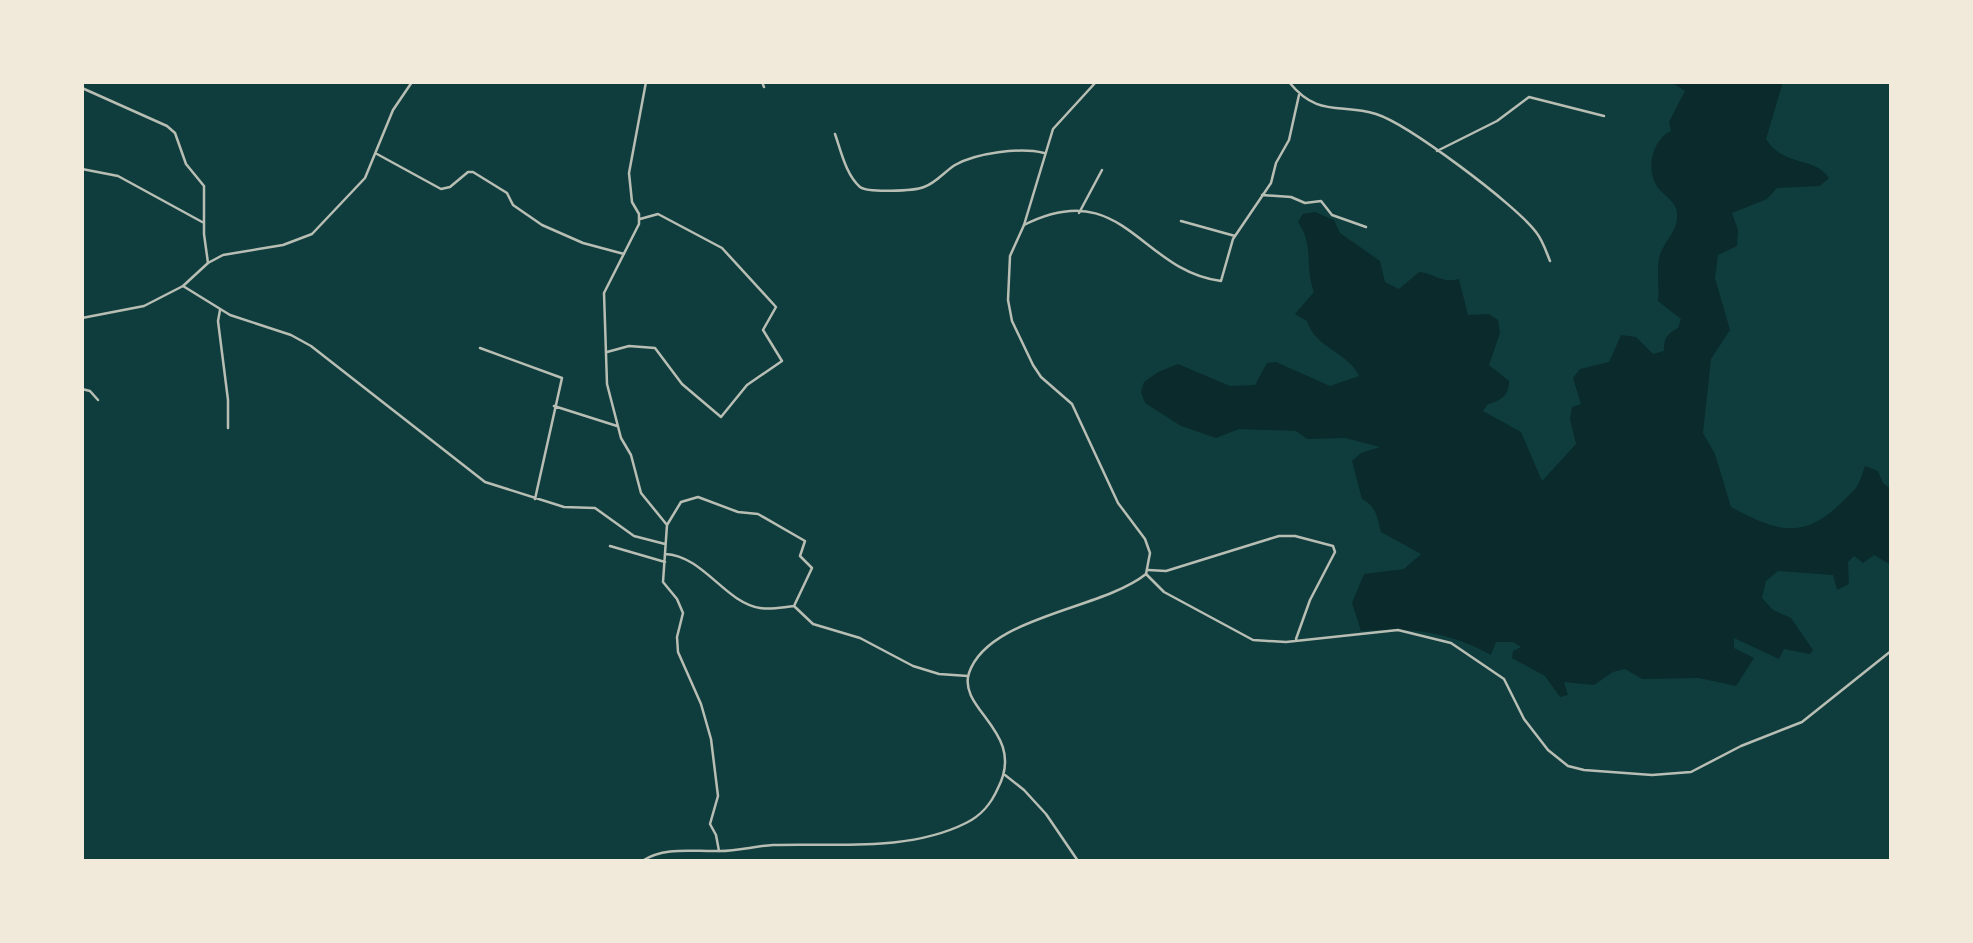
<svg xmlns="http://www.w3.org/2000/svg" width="1973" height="943" viewBox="0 0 1973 943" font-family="'Golos Text',sans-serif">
	<rect width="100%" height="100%" fill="#0f3d3e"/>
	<!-- water -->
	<path fill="#0a2a2b" d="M 1671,82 L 1783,82 L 1766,139 C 1783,167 1815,156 1829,178 L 1820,186 L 1777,188 L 1767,199 L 1732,213 L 1738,230 L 1737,246 L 1718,255 L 1715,278 L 1730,330 L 1711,359 L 1703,433 L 1715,454 L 1731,507 C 1774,530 1801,541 1839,505 C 1856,488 1857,491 1865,466 L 1878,471 L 1883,483 L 1891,489 L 1891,565 L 1874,555 L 1863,563 L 1854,556 L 1848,562 L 1849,584 L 1837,590 L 1833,575 L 1778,571 L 1766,581 L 1762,598 L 1773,610 L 1791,618 L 1813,650 L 1810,654 L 1784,649 L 1779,659 L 1734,638 L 1734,648 L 1754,658 L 1736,686 L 1699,678 L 1642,679 L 1625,669 L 1613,672 L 1594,685 L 1564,682 L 1568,695 L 1560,697 L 1545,676 L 1512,658 L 1513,651 L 1521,647 L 1513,642 L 1496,642 L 1491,655 C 1449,631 1407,627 1361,631 L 1352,603 L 1364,574 L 1404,569 L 1421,554 L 1381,532 C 1377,517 1376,506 1362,499 L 1352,461 L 1361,453 L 1380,447 L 1345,438 L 1307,439 L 1296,431 L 1239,429 L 1216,438 L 1181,426 L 1145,403 L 1141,392 L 1144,382 L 1158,372 L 1178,364 L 1230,386 L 1255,385 L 1267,363 L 1276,362 L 1330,386 L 1359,376 C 1348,352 1315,348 1307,321 L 1295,314 L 1314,292 C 1304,266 1315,247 1298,222 L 1303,214 L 1315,212 L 1334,220 L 1340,233 L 1380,261 L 1385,282 L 1399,289 L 1419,272 C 1435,273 1441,284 1459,279 L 1468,315 L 1489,314 L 1498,320 L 1500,333 L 1489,365 L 1509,381 C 1509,397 1500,400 1487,405 L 1483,411 L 1521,432 L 1542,481 L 1576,444 L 1570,419 L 1572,407 L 1581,404 L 1573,378 L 1580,369 L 1609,362 L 1621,335 L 1636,337 L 1653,354 L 1664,351 C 1664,338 1666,335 1678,328 L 1681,319 L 1658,301 C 1660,287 1655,265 1661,252 C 1666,240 1676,232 1677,218 C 1679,200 1661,196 1655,183 C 1646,164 1654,139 1671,131 L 1669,122 L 1685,91 Z"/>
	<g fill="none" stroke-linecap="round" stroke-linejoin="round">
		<!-- minor -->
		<path stroke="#b8beb3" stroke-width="2.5" d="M 646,82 L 629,173 L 632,202 L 639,214 L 639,224 L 604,293 L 607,384 L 621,438 L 631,455 L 641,493 L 667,525 L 663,582 L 677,599 L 683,613 L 677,637 L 678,652 L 701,704 L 711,739 L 718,796 L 710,824 L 716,835 L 719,851
			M 762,82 L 764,87
			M 1289,82 C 1318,118 1340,103 1376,114 C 1408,124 1516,205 1536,232 C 1543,241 1546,251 1550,261
			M 82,88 L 167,126 L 175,133 L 186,164 L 204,186 L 204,234 L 208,263
			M 835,134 C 841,151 846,175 860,187 C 868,193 914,191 924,187 C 936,183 944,172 955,165 C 976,153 1020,147 1044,153
			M 1437,151 L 1497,121 L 1529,97 L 1604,116
			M 377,154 L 441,189 L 450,187 L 468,172 L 473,172 L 507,193 L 513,205 L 542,225 L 583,243 L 624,254
			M 82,169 L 118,176 L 204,223
			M 1262,195 L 1291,197 L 1305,203 L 1321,201 L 1332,215 L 1366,227
			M 1079,213 L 1102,170
			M 1181,221 L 1235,236
			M 1024,225 C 1123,175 1140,271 1221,281 L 1233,239 L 1271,183 L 1276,163 L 1289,140 L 1299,95
			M 183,286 L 230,315 L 291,335 L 311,346 L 485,482 L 564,507 L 595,508 L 634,536 L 665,544
			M 220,310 L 218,321 L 228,400 L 228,428
			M 480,348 L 562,378 L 535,499
			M 607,352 L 629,346 L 655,348 L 682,384 L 721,417 L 747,385 L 782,361 L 763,330 L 776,307 L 722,248 L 658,214 L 640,219
			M 82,389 L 90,391 L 98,400
			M 554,406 L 617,426
			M 667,525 L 681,502 L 698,497 L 738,512 L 758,514 L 805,541 L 800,556 L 812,568 L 794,606
			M 610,546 L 665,562
			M 665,554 C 704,556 724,602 760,608 C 771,610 783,607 794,606 L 813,624 L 860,638 L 913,666 L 939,674 L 968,676
			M 1148,570 L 1166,571 L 1279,536 L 1295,536 L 1333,546 L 1335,552 L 1310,600 L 1296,639
			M 1146,574 L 1164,592 L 1253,640 L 1286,642 L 1398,630 L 1451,643 L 1504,679 L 1524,719 L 1548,750 L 1568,766 L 1584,770 L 1652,775 L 1691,772 L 1741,746 L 1802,722 L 1891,651
			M 1005,775 L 1024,790 L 1046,814 L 1078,861"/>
		<!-- tertiary -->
		<path stroke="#b8beb3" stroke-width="2.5" d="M 82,318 L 144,306 L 183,286 L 208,263 L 223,255 L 283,245 L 312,234 L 365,178 L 393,110 L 412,82
			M 642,861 C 666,846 693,852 720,851 C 738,851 755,846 773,845 C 836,843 908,852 966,823 C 982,815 991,804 998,788 C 1027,732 957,710 969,673 C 988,616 1101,610 1146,574 L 1150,553 L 1145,539 L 1118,503 L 1072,404 L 1041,377 L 1033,365 L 1012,321 L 1008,300 L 1010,256 L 1024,225 L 1053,129 L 1096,82"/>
	</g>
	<!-- border -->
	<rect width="1973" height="943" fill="none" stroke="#f1e9da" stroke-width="168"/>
</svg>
